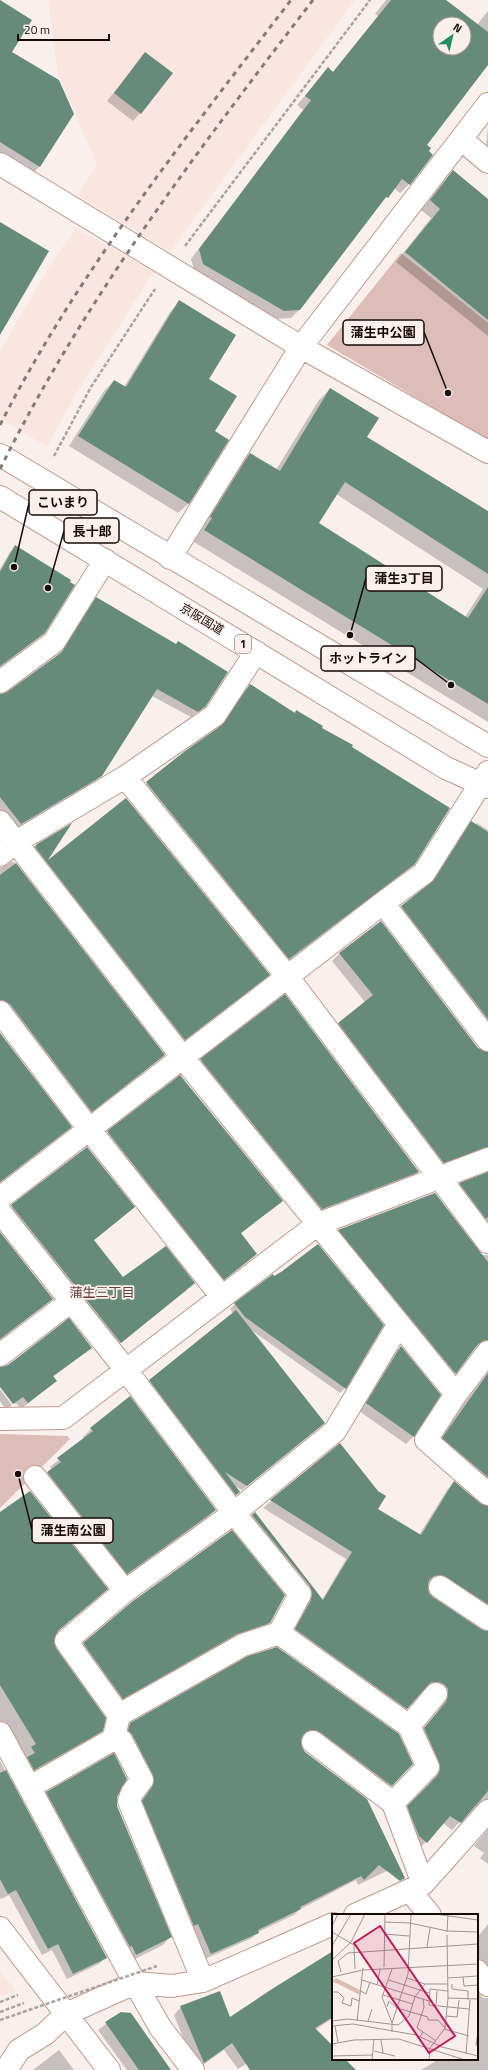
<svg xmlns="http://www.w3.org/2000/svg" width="488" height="2070" viewBox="0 0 488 2070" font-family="'Titillium Web','Noto Sans JP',sans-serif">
	<rect width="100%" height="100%" fill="#f9f0ee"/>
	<!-- built -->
	<path fill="#fae5e1" d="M 48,0 L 355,0 L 170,252 L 77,195 L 97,165 L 58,74 Z
		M 76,228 L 154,272 L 74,397 L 47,447 L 0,418 L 0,351 L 52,262 Z
		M 0,1971 L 16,1991 L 0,1996 Z"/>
	<!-- green -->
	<path fill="#dcbdb7" d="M 401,253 L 488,323 L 488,440 L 327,345 Z
		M 0,1434 L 67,1436 L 70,1439 L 0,1508 Z"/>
	<!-- shadow -->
	<path fill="#0003" fill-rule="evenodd" d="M 386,0 L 444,0 L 477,25 L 488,11 L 488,63 L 426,145 L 427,151 L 432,155 L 409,184 L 400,193 L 394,188 L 379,206 L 300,309 L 291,318 L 275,319 L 195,273 L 191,259 L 303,110 L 297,105 L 328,69 L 333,72 L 378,16 L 375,14 ZM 440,24 L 464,24 L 464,48 L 440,48 Z
		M 0,10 L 9,52 L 72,114 L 39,167 L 32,174 L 0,155 Z
		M 145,54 L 140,113 L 133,121 L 107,101 Z
		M 488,127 L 488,149 L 486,147 Z
		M 453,172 L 488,200 L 488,336 L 396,262 L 431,218 L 421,210 Z
		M 180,302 L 207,379 L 213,432 L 227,440 L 188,504 L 178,513 L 69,446 L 104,391 L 114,381 L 124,387 L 170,312 Z
		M 330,389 L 365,437 L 488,512 L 488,722 L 194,542 L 201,530 L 199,529 L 239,465 L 250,454 L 276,470 L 319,400 ZM 336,494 L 483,589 L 465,617 L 317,523 Z
		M 16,546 L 44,633 L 0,668 L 0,569 L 10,552 Z
		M 97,599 L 205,705 L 191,717 L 152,696 L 101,775 L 95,782 L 12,831 L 0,818 L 0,695 L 8,693 L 58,656 L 90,605 Z
		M 250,686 L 294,713 L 296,712 L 320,728 L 414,864 L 282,966 L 139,790 L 186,752 L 218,729 L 243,693 Z
		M 126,799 L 263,980 L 179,1045 L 29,852 L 35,846 L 69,826 L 45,864 Z
		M 472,823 L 475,825 L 477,823 L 488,830 L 488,1036 L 394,914 L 430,885 L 464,830 Z
		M 13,861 L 164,1055 L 85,1117 L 0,1008 L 0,868 Z
		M 340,953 L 477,1048 L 488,1053 L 488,1156 L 436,1169 L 331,1031 L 365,1002 L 332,961 Z
		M 285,996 L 418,1172 L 412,1178 L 315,1215 L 195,1067 Z
		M 0,1034 L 70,1127 L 0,1183 Z
		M 180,1076 L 282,1201 L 240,1234 L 256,1254 L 218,1285 L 101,1138 Z
		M 87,1148 L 126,1214 L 93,1241 L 123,1279 L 187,1290 L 113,1349 L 5,1213 Z
		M 488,1172 L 488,1238 L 453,1191 L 460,1184 Z
		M 339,1230 L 478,1251 L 483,1255 L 488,1255 L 488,1349 L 482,1347 L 476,1347 L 448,1380 L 332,1238 Z
		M 0,1234 L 52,1299 L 0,1340 Z
		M 274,1277 L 345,1388 L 340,1393 L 251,1330 L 319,1427 L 242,1490 L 233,1485 L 239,1492 L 234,1496 L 146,1385 L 233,1313 L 230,1309 L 235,1304 Z
		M 401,1347 L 439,1395 L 413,1437 L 406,1444 L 359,1411 L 393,1354 Z
		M 91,1348 L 53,1377 L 56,1381 L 21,1409 L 16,1403 L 14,1404 L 0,1385 L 0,1368 Z
		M 488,1372 L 488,1491 L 436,1445 L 459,1410 Z
		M 0,1389 L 12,1405 L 6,1410 L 0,1401 Z
		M 91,1429 L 215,1510 L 207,1518 L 119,1581 L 40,1481 L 52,1470 L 50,1467 L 84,1439 L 83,1437 Z
		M 340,1444 L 377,1510 L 419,1535 L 447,1490 L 454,1482 L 485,1507 L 488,1507 L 488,1618 L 433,1581 L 428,1582 L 428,1593 L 432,1598 L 481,1630 L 488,1632 L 488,1808 L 482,1806 L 476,1806 L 452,1830 L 443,1823 L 419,1849 L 401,1814 L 430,1784 L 433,1778 L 432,1769 L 417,1736 L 439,1710 L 441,1704 L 431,1689 L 424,1689 L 399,1716 L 289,1637 L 304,1608 L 245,1523 L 255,1513 L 322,1600 L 346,1559 L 263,1508 Z
		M 0,1517 L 100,1596 L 56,1632 L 53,1642 L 101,1730 L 95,1737 L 28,1776 L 0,1729 Z
		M 133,1602 L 270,1622 L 264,1627 L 231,1639 L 117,1703 L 79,1649 Z
		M 249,1657 L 412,1764 L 385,1791 L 308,1735 L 301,1736 L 300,1741 L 301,1748 L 391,1869 L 358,1885 L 356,1880 L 299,1910 L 294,1915 L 258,1932 L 252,1938 L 205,1959 L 137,1807 L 149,1787 L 125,1730 L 131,1724 Z
		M 0,1761 L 106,1957 L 99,1964 L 67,1979 L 52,1950 L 42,1955 L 9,1895 L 1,1899 L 0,1897 Z
		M 47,1793 L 116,1796 L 116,1806 L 170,1937 L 163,1945 L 129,1962 L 39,1800 Z
		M 488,1829 L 488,1864 L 480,1858 L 484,1853 L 474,1846 Z
		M 488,1924 L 488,1982 L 477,1970 L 477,1938 Z
		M 333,1952 L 333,2018 L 315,2030 L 333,2048 L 333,2059 L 344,2059 L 354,2070 L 256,2070 L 249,2062 L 238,2069 L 224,2050 L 196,2070 L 174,2015 L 181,2007 L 229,2019 Z
		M 477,1991 L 483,1998 L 488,1998 L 488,2070 L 421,2070 L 439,2059 L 477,2059 Z
		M 121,2013 L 170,2070 L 127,2070 L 98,2030 Z
		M 59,2050 L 74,2070 L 33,2070 Z"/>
	<!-- building -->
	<path fill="#668b7a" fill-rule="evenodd" d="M 0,0 L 32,20 L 12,52 L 59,80 L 74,114 L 40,167 L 0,142 Z
		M 391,0 L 446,0 L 488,32 L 488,65 L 427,145 L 431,148 L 429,151 L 433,155 L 410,185 L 402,179 L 388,198 L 386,197 L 300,310 L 284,311 L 203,264 L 199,249 L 311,100 L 305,96 L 328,67 L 333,72 ZM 440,24 L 464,24 L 464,48 L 440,48 Z
		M 145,52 L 173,73 L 141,114 L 114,93 Z
		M 453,170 L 488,199 L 488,320 L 405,252 L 440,209 L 430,200 Z
		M 0,222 L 49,251 L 0,335 Z
		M 179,300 L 236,335 L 209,379 L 237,396 L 215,431 L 229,440 L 189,504 L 78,436 L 114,380 L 126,387 Z
		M 330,388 L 379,418 L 367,437 L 488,511 L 488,574 L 345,482 L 319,523 L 468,618 L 488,587 L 488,704 L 204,530 L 212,518 L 210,517 L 250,453 L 280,471 Z
		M 15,545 L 71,580 L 70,582 L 75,585 L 45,633 L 0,666 L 0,572 Z
		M 96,597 L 176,644 L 178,641 L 228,672 L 206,706 L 198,712 L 157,689 L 102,776 L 21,824 L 0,797 L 0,694 L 7,692 L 62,652 Z
		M 250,684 L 295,713 L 296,710 L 323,726 L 322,728 L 353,745 L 352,747 L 450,808 L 415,864 L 289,959 L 146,782 L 185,751 L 222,725 Z
		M 126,798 L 270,975 L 185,1040 L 35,847 L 37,844 L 72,823 L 48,860 Z
		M 471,821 L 488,832 L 488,1019 L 401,906 L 434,880 Z
		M 16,863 L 165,1055 L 92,1112 L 10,1004 L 0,1000 L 0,875 Z
		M 381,921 L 478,1048 L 488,1052 L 488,1147 L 444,1163 L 338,1023 L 373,995 L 339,953 Z
		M 285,994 L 419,1172 L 322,1209 L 200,1059 Z
		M 0,1033 L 72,1127 L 0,1182 Z
		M 180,1075 L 283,1201 L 241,1233 L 257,1254 L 224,1280 L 107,1131 Z
		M 87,1147 L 135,1207 L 94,1240 L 123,1277 L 166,1246 L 195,1283 L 121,1343 L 11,1205 Z
		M 488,1172 L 488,1217 L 486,1219 L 459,1183 Z
		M 435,1193 L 488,1262 L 488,1340 L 478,1344 L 456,1374 L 338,1230 Z
		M 0,1232 L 53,1299 L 0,1339 Z
		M 318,1244 L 384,1325 L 346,1389 L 245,1317 L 234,1303 L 273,1274 L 274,1276 L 281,1272 Z
		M 236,1310 L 325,1423 L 247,1486 L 225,1472 L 240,1492 L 236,1495 L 149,1380 Z
		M 69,1318 L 92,1348 L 53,1376 L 57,1381 L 28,1403 L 23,1397 L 13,1404 L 0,1387 L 0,1367 L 8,1365 Z
		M 401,1346 L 441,1395 L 414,1437 L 366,1403 Z
		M 488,1373 L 488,1477 L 442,1438 Z
		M 130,1396 L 216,1510 L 127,1574 L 47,1472 L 61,1462 L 57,1458 L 93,1431 L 90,1428 Z
		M 340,1443 L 378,1491 L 386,1496 L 378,1509 L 421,1535 L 454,1481 L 480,1503 L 488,1506 L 488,1604 L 441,1575 L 434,1576 L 429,1580 L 428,1587 L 429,1593 L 433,1597 L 481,1629 L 488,1631 L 488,1791 L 461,1823 L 450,1816 L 427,1843 L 419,1836 L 407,1806 L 437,1776 L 440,1770 L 439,1762 L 424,1728 L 446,1702 L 448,1696 L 448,1689 L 444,1684 L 439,1682 L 431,1682 L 407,1709 L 295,1629 L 311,1600 L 312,1592 L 310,1586 L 252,1515 L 255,1512 L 323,1600 L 352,1552 L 270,1500 Z
		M 30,1491 L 108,1589 L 58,1631 L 54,1642 L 56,1648 L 106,1718 L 103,1731 L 34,1770 L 27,1757 L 35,1753 L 31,1747 L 36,1744 L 0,1685 L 0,1512 Z
		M 232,1530 L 285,1595 L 270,1623 L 237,1634 L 123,1699 L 83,1643 L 133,1601 Z
		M 277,1647 L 399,1734 L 413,1764 L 392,1786 L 320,1732 L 314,1730 L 308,1731 L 303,1735 L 301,1741 L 302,1747 L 305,1752 L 367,1799 L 405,1878 L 400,1881 L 379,1865 L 364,1880 L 361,1876 L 300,1907 L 301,1909 L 258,1930 L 259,1933 L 211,1954 L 198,1924 L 194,1926 L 142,1801 L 152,1787 L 154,1781 L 153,1775 L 132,1734 L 128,1731 L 130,1723 L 248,1656 Z
		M 114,1753 L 127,1779 L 117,1797 L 117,1806 L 172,1937 L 136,1955 L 132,1946 L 130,1947 L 46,1792 Z
		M 6,1770 L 107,1958 L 73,1974 L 58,1944 L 48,1949 L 16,1890 L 8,1894 L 0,1879 L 0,1773 Z
		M 333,1951 L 333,2017 L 315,2028 L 333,2046 L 333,2059 L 345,2059 L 356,2070 L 250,2070 L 232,2043 L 204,2063 L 180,2006 L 220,1991 L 230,2017 L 272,1989 Z
		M 121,2012 L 131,2013 L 171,2070 L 139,2070 L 105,2022 Z"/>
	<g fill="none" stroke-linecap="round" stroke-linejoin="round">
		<defs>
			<path id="minor" d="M 461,139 L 488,162
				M 0,164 L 301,347 L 488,452
				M 170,558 L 301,347 L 488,104
				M 0,682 L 54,642 L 105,560
				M 125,777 L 287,976 L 488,1242
				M 0,822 L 183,1058 L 456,1394
				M 0,855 L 16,842 L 125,777 L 215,715 L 256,652
				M 383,903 L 488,1040
				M 0,1012 L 89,1129 L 222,1297
				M 0,1198 L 383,903 L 424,873 L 488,772
				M 0,1212 L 126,1370 L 234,1513 L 300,1594 L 279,1633 L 409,1726 L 428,1767 L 393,1803 L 423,1884
				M 488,1352 L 456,1394 L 426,1440 L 488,1494
				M 0,1355 L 71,1301
				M 0,1419 L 63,1418 L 318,1224 L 488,1159
				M 35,1477 L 125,1591
				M 440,1587 L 488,1619
				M 119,1715 L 243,1645 L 279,1633
				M 409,1726 L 436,1694
				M 0,1733 L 135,1983 L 160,2027 L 193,2070
				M 114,1737 L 121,1740 L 142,1780 L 132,1793 L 129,1801 L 203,1981
				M 313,1742 L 393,1803
				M 30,1787 L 110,1741 L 114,1737 L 119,1715 L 66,1641 L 125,1591 L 234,1513 L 335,1431 L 399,1324
				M 410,1891 L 430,1915
				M 355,1915 L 423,1884 L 488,1811
				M 0,1928 L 109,2070
				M 477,1971 L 488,1985
				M 6,2070 L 19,2050 L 45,2034 L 66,2014 L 135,1983 L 172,1986 L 203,1981 L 333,1924"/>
			<path id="highway" d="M 0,455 L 488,746
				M 0,497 L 446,768 L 488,787"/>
		</defs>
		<!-- minor casing -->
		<use href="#minor" stroke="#c09991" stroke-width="24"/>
		<!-- highway casing -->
		<use href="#highway" stroke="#c09991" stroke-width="24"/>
		<!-- path -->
		<path stroke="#aca2a0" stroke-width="2.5" stroke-dasharray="4 2" stroke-linecap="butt" d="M 185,246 L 370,0
			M 54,456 L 91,387 L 155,289
			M 0,2002 L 18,1995
			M 0,2012 L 24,2003
			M 0,2020 L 23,2012"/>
		<!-- minor -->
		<use href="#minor" stroke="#fff" stroke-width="22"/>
		<!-- highway -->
		<use href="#highway" stroke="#fff" stroke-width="22"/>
		<!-- rail -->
		<path stroke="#867b79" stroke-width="3" stroke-dasharray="5 5" stroke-linecap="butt" d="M 0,425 C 78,272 187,136 291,0
			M 0,469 C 84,300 198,150 313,0"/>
		<!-- path-bridge -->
		<path stroke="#aca2a0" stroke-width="2.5" stroke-dasharray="4 2" stroke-linecap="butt" d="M 23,2012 L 157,1966"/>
	</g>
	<g text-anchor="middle" stroke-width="3.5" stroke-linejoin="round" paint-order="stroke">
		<!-- shield labels -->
		<rect fill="#f9f0ee" stroke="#5b4f4d" stroke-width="1" x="235" y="635" width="16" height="18" rx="3"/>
		<g font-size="11" font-weight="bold" fill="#170a08">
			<text x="243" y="648">1</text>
		</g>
		<!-- street labels -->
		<g font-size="12" fill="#170a08" stroke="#f9f0ee">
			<text transform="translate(202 619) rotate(31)" y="4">京阪国道</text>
		</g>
		<!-- neighbourhood labels -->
		<g font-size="13" fill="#63413b" stroke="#f9f0ee">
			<text x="102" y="1297">蒲生三丁目</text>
		</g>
	</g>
	<!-- overview -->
	<g transform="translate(332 1914)">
		<rect width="146" height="146" fill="#f9f0ee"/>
		<path d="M 4,64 L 28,76 L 28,81 L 0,67 Z" fill="#dcbdb7"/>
		<path fill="none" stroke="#9f9492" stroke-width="1" d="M 103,0 L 146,6M 53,8 L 78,9 L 115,17 L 146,18M 0,12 L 6,0M 0,18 L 22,31 L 23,55M 115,18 L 116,0M 52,20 L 77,22M 0,32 L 19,0M 95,33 L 98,14M 0,46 L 19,28 L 33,0M 52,53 L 53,0M 60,55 L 50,83 L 60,109 L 60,118M 9,58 L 6,47 L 16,39 L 146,30M 0,63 L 31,56 L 146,50M 131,63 L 132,72 L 146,71M 75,64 L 93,70M 116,64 L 146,62M 30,66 L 97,87M 57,66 L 97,79M 120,70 L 120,75 L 136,77 L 136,86M 45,71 L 48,55M 29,77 L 34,80 L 38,68M 116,77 L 98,75 L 97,91 L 137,95M 0,78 L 6,78 L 12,84 L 10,89 L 19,92 L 20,84 L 27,87M 51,81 L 81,90M 116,84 L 146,85M 104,91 L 105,77M 55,93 L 57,87 L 65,94 L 96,103 L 96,106 L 106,106 L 113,114M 114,102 L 125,103 L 127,86M 0,107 L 16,105 L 66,111 L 77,102 L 83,83 L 93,70 L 116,70M 25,107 L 31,54M 36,107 L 40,95M 60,109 L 76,60 L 79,0M 0,112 L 21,110 L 84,121 L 110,133 L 146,142M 3,112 L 6,128M 112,115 L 137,122M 91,118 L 104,127M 146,119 L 144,131 L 146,131M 88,123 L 91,118 L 85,114 L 92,93 L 91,85M 49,126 L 51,139M 0,130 L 22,126 L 67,125 L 133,146M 42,137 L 63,142M 134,140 L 138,86M 0,146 L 0,142 L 41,141M 40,146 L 42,125M 97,146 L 98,134 L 113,114 L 116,84 L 115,21"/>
		<path fill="#c2185b" fill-opacity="0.15" stroke="#c2185b" stroke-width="2" d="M 48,12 L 123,122 L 97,139 L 22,29 Z"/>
		<rect width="146" height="146" fill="none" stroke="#170a08" stroke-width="2"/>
	</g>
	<!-- callouts -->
	<path fill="none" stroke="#170a08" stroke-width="1.5" d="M448 393L424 332M14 567L29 503M48 588L64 531M350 635L366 578M451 685L415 658M18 1474L32 1530"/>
	<g fill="#170a08" stroke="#f9f0ee" stroke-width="1.5">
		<circle cx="448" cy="393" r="4"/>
		<circle cx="14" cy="567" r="4"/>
		<circle cx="48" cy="588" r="4"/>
		<circle cx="350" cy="635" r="4"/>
		<circle cx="451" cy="685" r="4"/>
		<circle cx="18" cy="1474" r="4"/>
	</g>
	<g fill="#f9f0ee" stroke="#170a08" stroke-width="1.5">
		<rect x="343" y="320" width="81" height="25" rx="4"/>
		<rect x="29" y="490" width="68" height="25" rx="4"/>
		<rect x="64" y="518" width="55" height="25" rx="4"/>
		<rect x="366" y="566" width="76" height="25" rx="4"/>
		<rect x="321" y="646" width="94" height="25" rx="4"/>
		<rect x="32" y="1518" width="81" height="25" rx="4"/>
	</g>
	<g font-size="13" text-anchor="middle" font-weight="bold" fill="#170a08">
		<text x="383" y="337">蒲生中公園</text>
		<text x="63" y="507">こいまり</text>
		<text x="92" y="536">長十郎</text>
		<text x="404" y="583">蒲生3丁目</text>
		<text x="368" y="663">ホットライン</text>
		<text x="73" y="1535">蒲生南公園</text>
	</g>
	<!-- north arrow -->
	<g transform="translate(452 36) rotate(34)"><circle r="19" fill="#f9f0ee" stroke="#9f9492"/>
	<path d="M0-3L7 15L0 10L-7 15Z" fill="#258c67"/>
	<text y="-6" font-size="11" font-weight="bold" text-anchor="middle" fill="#170a08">N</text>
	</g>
	<!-- scale -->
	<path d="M18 34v6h91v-6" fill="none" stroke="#170a08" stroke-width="2"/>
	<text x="24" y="34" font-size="12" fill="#170a08" stroke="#f9f0ee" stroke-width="3" paint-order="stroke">20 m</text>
</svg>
